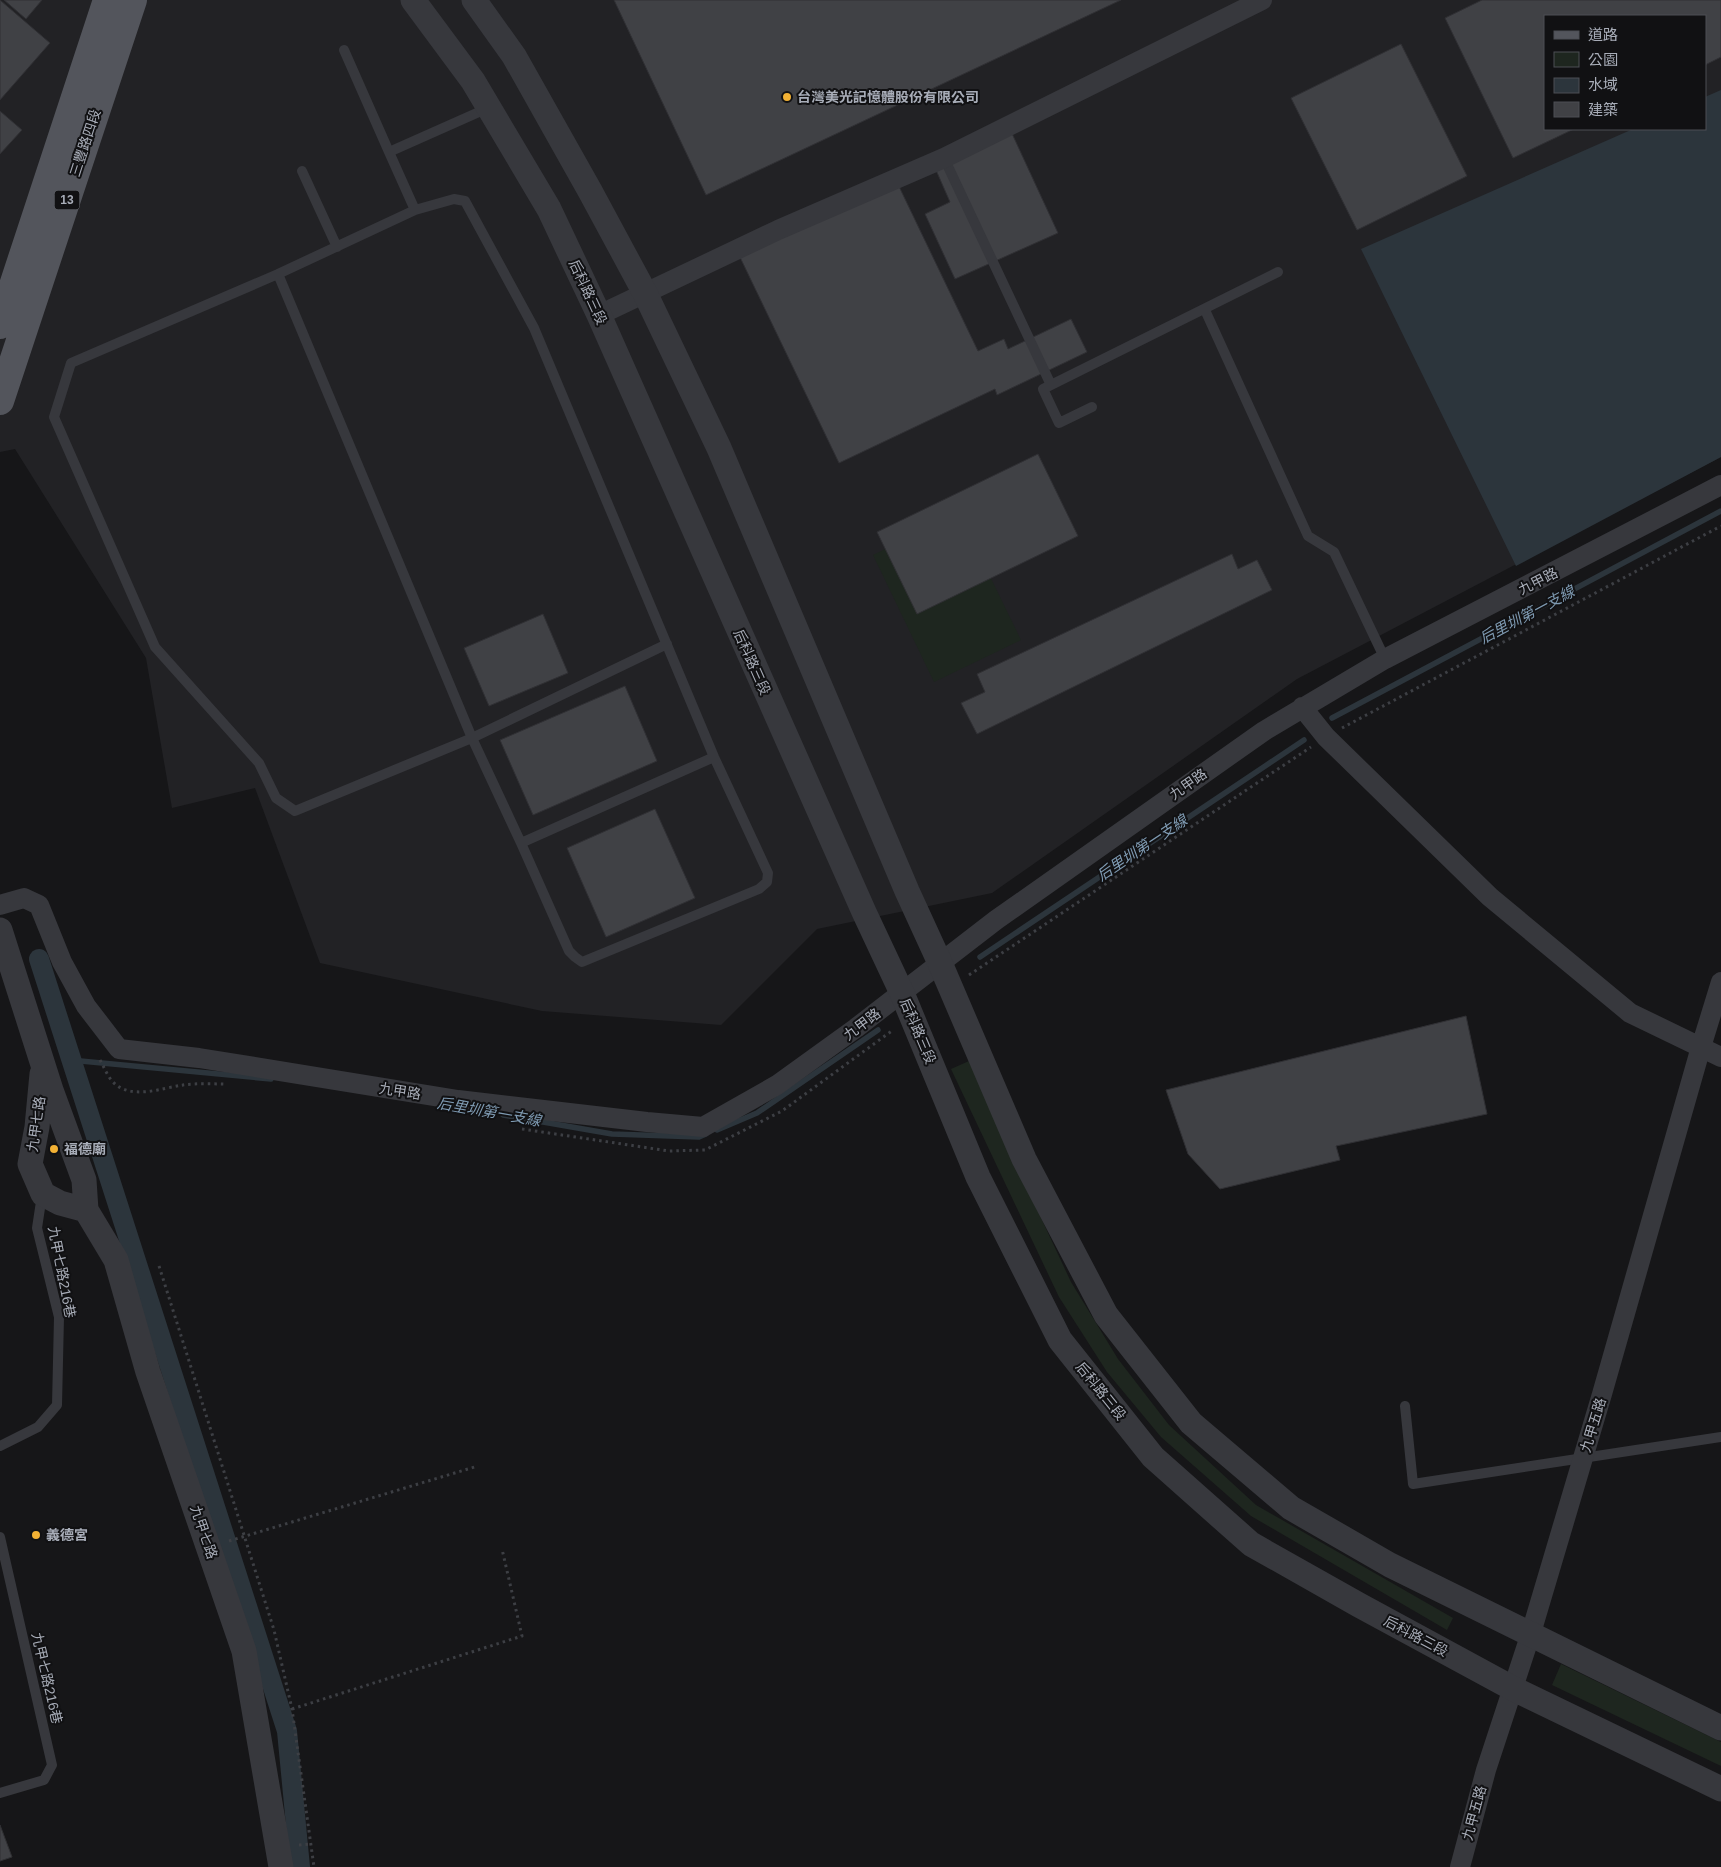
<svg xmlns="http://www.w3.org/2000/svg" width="1721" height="1867" viewBox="0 0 1721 1867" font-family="Arial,'Noto Sans TC',sans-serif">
	<rect width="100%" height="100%" fill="#161618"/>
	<!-- built -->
	<path fill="#222225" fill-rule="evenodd" d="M 0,0 L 1721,0 L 1721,457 L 1297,679 L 992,893 L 817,929 L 721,1025 L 542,1011 L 320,963 L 255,788 L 172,808 L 146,658 L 15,449 L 0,452 ZM 1545,16 L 1705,16 L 1705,129 L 1545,129 Z"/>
	<!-- green -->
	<path fill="#1e261f" d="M 959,513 L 1021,640 L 934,682 L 873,555 Z
		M 969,1061 L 1019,1171 L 1071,1282 L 1118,1359 L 1169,1425 L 1256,1505 L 1453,1618 L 1447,1630 L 1251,1516 L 1161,1437 L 1107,1372 L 1059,1297 L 951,1069 Z
		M 1561,1664 L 1721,1742 L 1721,1766 L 1552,1685 Z"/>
	<!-- water -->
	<path fill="#2c353c" d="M 1721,90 L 1721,457 L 1516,566 L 1361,249 L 1633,129 L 1705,129 L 1705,97 Z"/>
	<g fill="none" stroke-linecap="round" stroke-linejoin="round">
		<!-- stream -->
		<path stroke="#2c353c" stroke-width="5.5" d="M 1332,718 L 1721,511
			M 980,957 L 1304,740
			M 70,1060 L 271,1079
			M 503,1115 L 612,1134 L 699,1137 L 706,1134
			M 717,1130 L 757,1113 L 878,1030"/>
		<!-- canal -->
		<path stroke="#2c353c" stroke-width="20" d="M 39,959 L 287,1731 L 300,1867"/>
	</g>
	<!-- building -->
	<path fill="#404145" stroke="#303034" d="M 0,0 L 50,43 L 0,100 Z
		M 4,0 L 42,0 L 26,19 Z
		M 614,0 L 1121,0 L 706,195 Z
		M 1482,0 L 1721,0 L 1721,57 L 1705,65 L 1705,16 L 1545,16 L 1545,129 L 1574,129 L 1513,158 L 1445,18 Z
		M 1401,44 L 1467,176 L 1357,230 L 1291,98 Z
		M 0,111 L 22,130 L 0,154 Z
		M 1009,127 L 1058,233 L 955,279 L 925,214 L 950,202 L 932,161 Z
		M 894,176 L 978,351 L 1004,339 L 1008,349 L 1071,319 L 1087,352 L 997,395 L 995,389 L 839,463 L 737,251 Z
		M 1038,454 L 1078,536 L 917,614 L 877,532 Z
		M 1232,554 L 1238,569 L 1257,560 L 1272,590 L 977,734 L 961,703 L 985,692 L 977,674 Z
		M 543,614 L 568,673 L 489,706 L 464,648 Z
		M 625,686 L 657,761 L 533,815 L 500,740 Z
		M 655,809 L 695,898 L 606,937 L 567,848 Z
		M 1466,1016 L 1487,1114 L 1336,1146 L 1340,1160 L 1220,1189 L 1188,1154 L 1166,1090 Z
		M 0,1825 L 12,1857 L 0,1861 Z"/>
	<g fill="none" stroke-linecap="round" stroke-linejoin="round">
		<!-- path -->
		<path stroke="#3d3f44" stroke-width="3" stroke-dasharray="2.5 4" stroke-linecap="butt" d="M 1342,728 L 1721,526
			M 969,975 L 1311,747
			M 100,1060 C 104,1067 107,1075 112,1081 C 130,1101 161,1088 183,1085 C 197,1083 213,1084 227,1084
			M 522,1129 L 669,1151 L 705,1150 L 782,1111 L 893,1030
			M 159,1266 L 274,1630 L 292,1709 L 314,1867
			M 229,1541 L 478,1466
			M 292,1709 L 522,1636 L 502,1549
			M 299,1845 L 311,1844"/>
		<!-- service -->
		<path stroke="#37383d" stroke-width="10" d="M 344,50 L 389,152 L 488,108
			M 389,152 L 415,210
			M 944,158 L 1051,385 L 1278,272
			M 302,171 L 337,247
			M 278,274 L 472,738 L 521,843 L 569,951 L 575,957 L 582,962 L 759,889 L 767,882 L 768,873 L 714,757 L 534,328 L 465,201 L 454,199 L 415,210 L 278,274 L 71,363 L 54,417 L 155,647 L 259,763 L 276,798 L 295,811 L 472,738 L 667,644
			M 1205,310 L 1308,536 L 1334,552 L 1385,659
			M 1051,385 L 1043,389 L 1059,423 L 1092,407
			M 521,843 L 714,757
			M 1405,1406 L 1413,1484 L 1721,1437
			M 0,1446 L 38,1427 L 57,1405 L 59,1317 L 37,1228 L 42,1195
			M 0,1537 L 52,1765 L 44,1780 L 0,1793"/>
		<!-- minor -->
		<path stroke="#37383d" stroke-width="20" d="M 599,315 L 778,230 L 944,158 L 1262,0
			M 1302,707 L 1326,737 L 1490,897 L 1630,1013 L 1721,1057
			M 0,905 L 24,898 L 39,905 L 62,962 L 86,1006 L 119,1049 L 199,1058 L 458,1100 L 647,1122 L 703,1127 L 777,1085 L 856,1028 L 996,920 L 1264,731 L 1385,659 L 1721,485
			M 1460,1867 L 1486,1770 L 1531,1633 L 1602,1394 L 1701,1047 L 1721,982"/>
		<!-- tertiary -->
		<path stroke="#37383d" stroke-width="25" d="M 413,0 L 473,81 L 549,209 L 599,315 L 864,912 L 902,993 L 978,1177 L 1060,1340 L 1153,1457 L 1251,1544 L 1359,1605 L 1512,1688 L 1721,1789
			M 474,0 L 514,56 L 590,191 L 645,293 L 719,448 L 907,891 L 940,963 L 1024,1159 L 1106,1315 L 1191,1423 L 1291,1508 L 1390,1565 L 1721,1728
			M 0,930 L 51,1090 L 84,1180 L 86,1210 L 116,1260 L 148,1372 L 244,1651 L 281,1867
			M 42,1074 L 37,1127 L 30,1164 L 43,1194 L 60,1203 L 86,1210"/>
		<!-- primary -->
		<path stroke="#53555c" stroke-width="28" d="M 0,325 L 107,0
			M 0,401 L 133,0"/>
	</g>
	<!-- markers -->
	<g fill="#f2b134" stroke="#111113" stroke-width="2">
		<circle cx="787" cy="97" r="5"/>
		<circle cx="54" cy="1149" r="5"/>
		<circle cx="36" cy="1535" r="5"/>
	</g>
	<g text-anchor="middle" stroke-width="4" stroke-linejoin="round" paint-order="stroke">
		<!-- shield labels -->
		<rect fill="#111113" stroke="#7b7e86" stroke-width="1" x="54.5" y="190.5" width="25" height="19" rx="4"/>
		<g font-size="12" font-weight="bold" fill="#a8adb8">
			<text x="67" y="204">13</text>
		</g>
		<!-- poi labels -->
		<g font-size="14" font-weight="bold" fill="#a8adb8" stroke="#111113" text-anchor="start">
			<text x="797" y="102">台灣美光記憶體股份有限公司</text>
			<text x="64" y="1154">福德廟</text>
			<text x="46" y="1540">義德宮</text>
		</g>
		<!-- street labels -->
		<g font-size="14" fill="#a8adb8" stroke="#111113">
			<text transform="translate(85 143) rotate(-72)" y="5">三豐路四段</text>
			<text transform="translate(588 292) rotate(65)" y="5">后科路三段</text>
			<text transform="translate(1538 581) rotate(-27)" y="5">九甲路</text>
			<text transform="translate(752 662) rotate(66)" y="5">后科路三段</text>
			<text transform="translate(1188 784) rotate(-35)" y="5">九甲路</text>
			<text transform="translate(862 1024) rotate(-37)" y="5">九甲路</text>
			<text transform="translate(918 1031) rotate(67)" y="5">后科路三段</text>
			<text transform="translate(400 1091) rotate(9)" y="5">九甲路</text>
			<text transform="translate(36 1124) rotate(-82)" y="5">九甲七路</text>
			<text transform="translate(62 1272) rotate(79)" y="5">九甲七路216巷</text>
			<text transform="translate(1101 1391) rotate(51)" y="5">后科路三段</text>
			<text transform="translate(1593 1425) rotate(-73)" y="5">九甲五路</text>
			<text transform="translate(204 1532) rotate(71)" y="5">九甲七路</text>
			<text transform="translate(1416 1636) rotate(28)" y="5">后科路三段</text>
			<text transform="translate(47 1678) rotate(77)" y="5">九甲七路216巷</text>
			<text transform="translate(1474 1813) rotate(-75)" y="5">九甲五路</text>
		</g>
		<!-- water labels -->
		<g font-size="15" font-style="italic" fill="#7f9bb3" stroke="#111113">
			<text transform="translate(1527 615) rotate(-28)" y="5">后里圳第一支線</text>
			<text transform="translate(1142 848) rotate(-34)" y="5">后里圳第一支線</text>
			<text transform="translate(489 1112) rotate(10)" y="5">后里圳第一支線</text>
		</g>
	</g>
	<!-- legend -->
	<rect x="1544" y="15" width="162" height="115" fill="#111113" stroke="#4d4f55"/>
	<rect x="1554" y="31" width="25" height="8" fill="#53555c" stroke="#4d4f55"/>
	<text x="1588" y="40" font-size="15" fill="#a8adb8">道路</text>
	<rect x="1554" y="52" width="25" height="15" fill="#1e261f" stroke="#4d4f55"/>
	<text x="1588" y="65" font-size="15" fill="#a8adb8">公園</text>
	<rect x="1554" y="78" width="25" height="15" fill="#2c353c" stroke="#4d4f55"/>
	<text x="1588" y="90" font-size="15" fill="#a8adb8">水域</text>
	<rect x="1554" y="102" width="25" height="15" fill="#404145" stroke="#4d4f55"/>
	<text x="1588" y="115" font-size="15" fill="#a8adb8">建築</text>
</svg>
